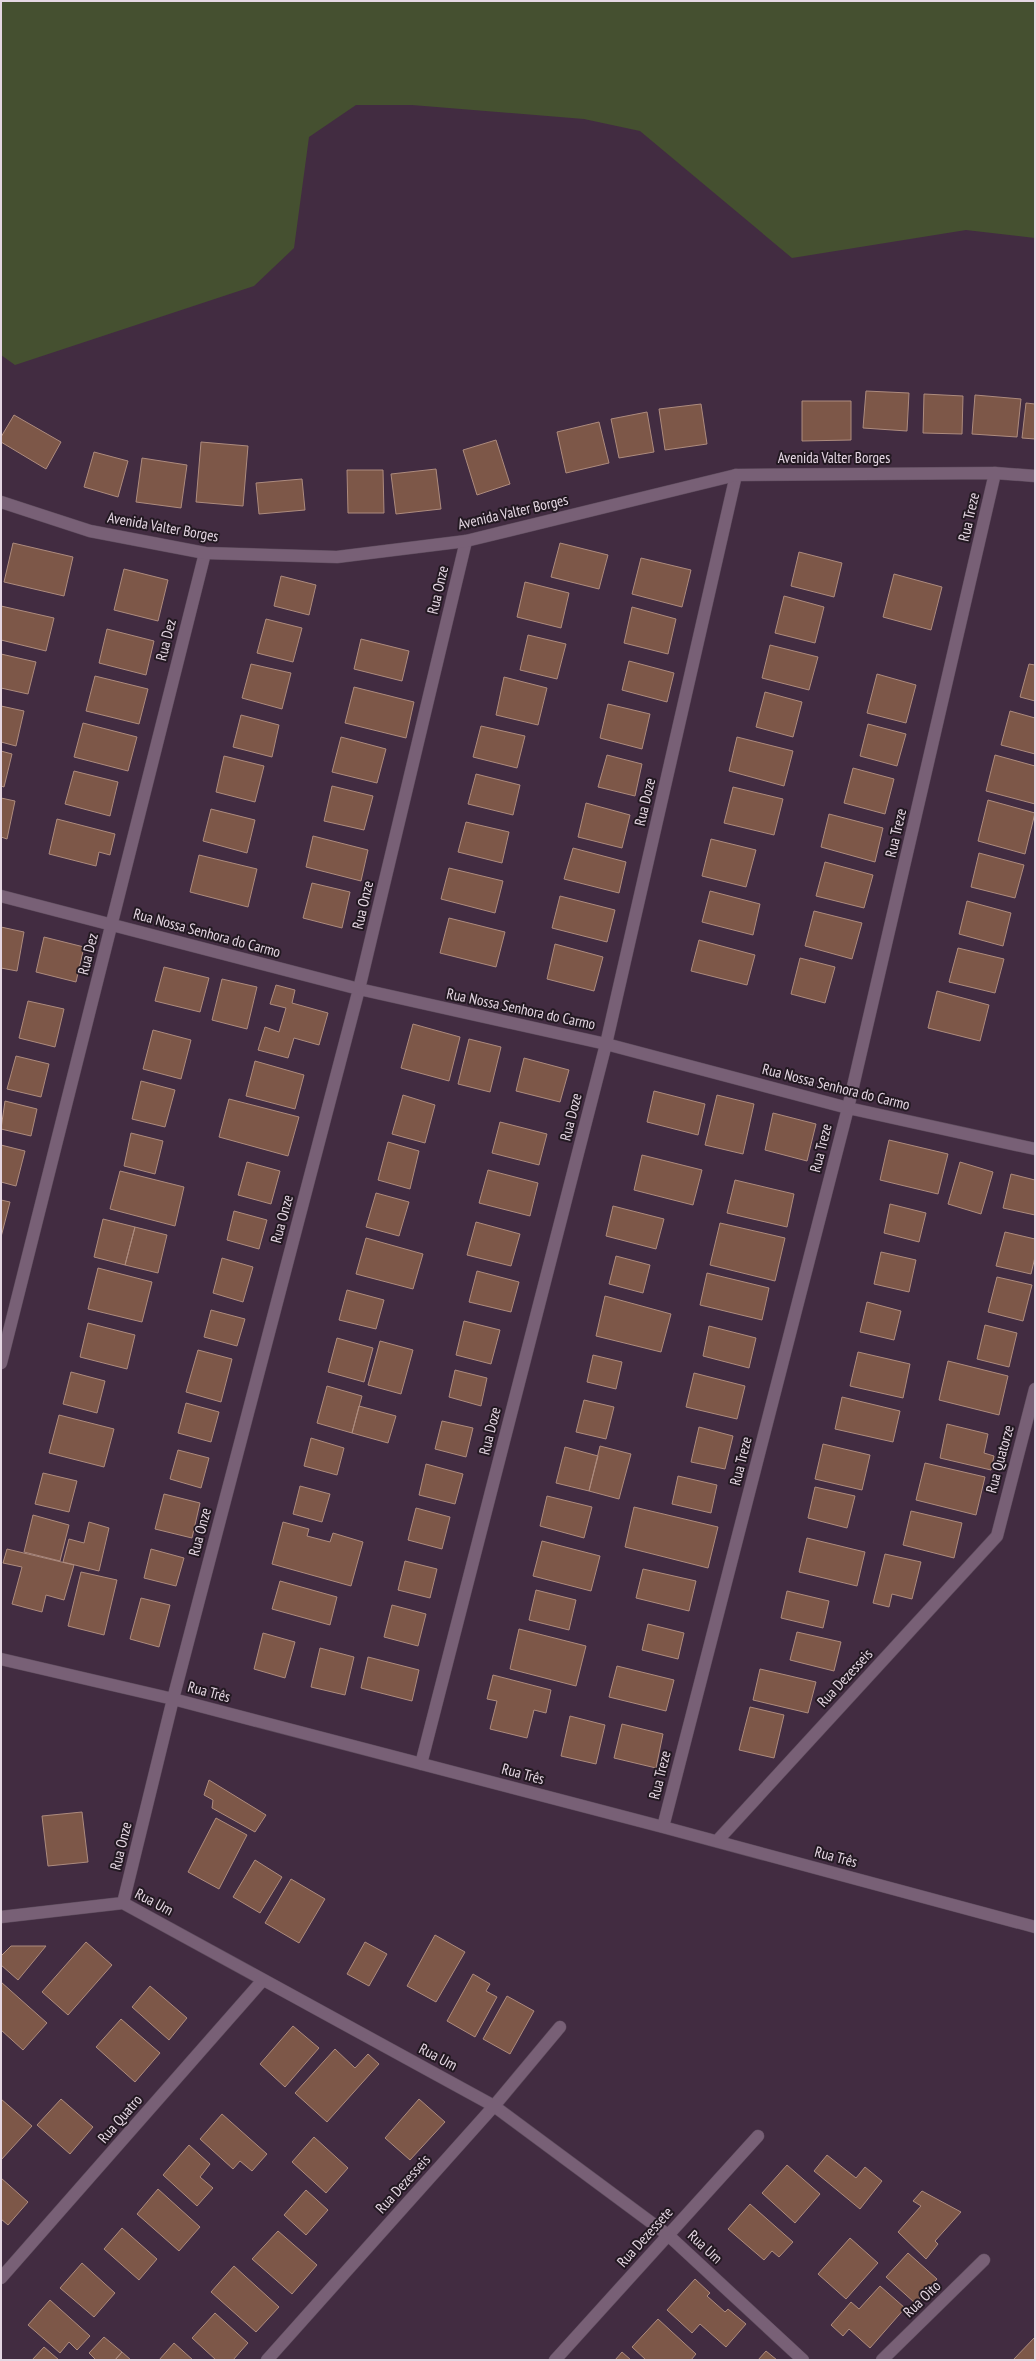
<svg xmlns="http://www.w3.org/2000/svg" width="1036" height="2361" viewBox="0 0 1036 2361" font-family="'PT Sans Narrow',sans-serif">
	<rect width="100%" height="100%" fill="#422c41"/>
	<!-- green -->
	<path fill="#455030" d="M 1,1 L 1035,1 L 1035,238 L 966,230 L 792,258 L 640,131 L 584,119 L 412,105 L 356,105 L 309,137 L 294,248 L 254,286 L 15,365 L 1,355 Z"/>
	<!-- building -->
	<path fill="#7d5748" stroke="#ad8b7e" d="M 866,391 L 909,393 L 907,431 L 863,428 Z
		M 924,394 L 963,396 L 962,434 L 923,433 Z
		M 975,395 L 1021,399 L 1017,437 L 972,434 Z
		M 802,401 L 851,401 L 851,440 L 802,441 Z
		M 1026,403 L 1035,404 L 1035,439 L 1022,438 Z
		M 701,404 L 707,444 L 665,450 L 659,409 Z
		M 647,412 L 654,452 L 619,458 L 611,419 Z
		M 14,415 L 61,442 L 46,469 L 1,442 L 1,437 Z
		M 599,422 L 609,463 L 566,473 L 557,432 Z
		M 496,440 L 510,484 L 477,495 L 463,450 Z
		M 201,442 L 248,446 L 243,506 L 196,502 Z
		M 94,452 L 128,461 L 118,497 L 84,487 Z
		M 142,458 L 187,465 L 181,508 L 136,502 Z
		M 436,469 L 441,509 L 396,514 L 391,474 Z
		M 347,470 L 383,470 L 384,513 L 348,513 Z
		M 302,479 L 305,510 L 259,514 L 256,483 Z
		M 13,543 L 73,557 L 64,596 L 4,582 Z
		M 560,543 L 608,555 L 599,589 L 551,577 Z
		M 799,552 L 842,563 L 834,597 L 791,586 Z
		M 641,558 L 691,570 L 682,607 L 632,594 Z
		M 124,569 L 168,580 L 158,621 L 114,610 Z
		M 894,574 L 942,587 L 931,630 L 883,617 Z
		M 281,576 L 316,585 L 309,615 L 274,606 Z
		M 525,582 L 569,593 L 561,628 L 517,617 Z
		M 784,596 L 824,607 L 815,643 L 775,633 Z
		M 1,606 L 54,618 L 46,651 L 1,640 Z
		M 632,607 L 676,619 L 668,654 L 624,643 Z
		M 266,619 L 302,628 L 293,662 L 257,653 Z
		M 107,629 L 154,641 L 146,675 L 99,663 Z
		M 528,635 L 566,644 L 557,679 L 520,670 Z
		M 361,639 L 409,651 L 402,681 L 354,669 Z
		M 770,645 L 818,657 L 809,690 L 762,678 Z
		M 1,654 L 36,662 L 28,694 L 1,688 Z
		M 629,661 L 674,673 L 667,702 L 622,690 Z
		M 251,664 L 291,673 L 282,709 L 242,698 Z
		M 1029,664 L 1035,665 L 1035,701 L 1020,697 Z
		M 877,674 L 916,685 L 906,723 L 867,713 Z
		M 95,676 L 148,689 L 139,724 L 86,711 Z
		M 504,677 L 547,688 L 538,725 L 496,715 Z
		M 354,687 L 414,702 L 406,738 L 345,723 Z
		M 765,692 L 802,702 L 793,737 L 756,727 Z
		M 608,704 L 650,714 L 642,749 L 600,738 Z
		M 1,706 L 24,711 L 16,746 L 1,742 Z
		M 1010,711 L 1035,718 L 1035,754 L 1001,745 Z
		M 241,715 L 279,725 L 272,757 L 233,747 Z
		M 83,723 L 137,737 L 128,771 L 74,757 Z
		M 868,724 L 906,734 L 897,766 L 860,756 Z
		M 481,726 L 525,736 L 517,768 L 473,757 Z
		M 341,737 L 386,749 L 377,783 L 332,772 Z
		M 737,737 L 793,751 L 784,786 L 729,771 Z
		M 1,751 L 12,754 L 4,787 L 1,786 Z
		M 607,755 L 642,764 L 635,796 L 598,787 Z
		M 995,755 L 1035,766 L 1035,804 L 986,791 Z
		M 224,756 L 264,766 L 255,802 L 216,792 Z
		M 853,768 L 894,779 L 885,814 L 844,803 Z
		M 74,771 L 118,782 L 110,816 L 65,804 Z
		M 476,774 L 520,785 L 513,815 L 468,804 Z
		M 332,786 L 373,796 L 364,830 L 324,821 Z
		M 733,787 L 783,799 L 774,835 L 724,823 Z
		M 1,798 L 15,801 L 7,839 L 1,837 Z
		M 988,800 L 1035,813 L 1025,854 L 978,841 Z
		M 586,803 L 630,815 L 622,848 L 578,837 Z
		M 211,809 L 255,820 L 247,853 L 203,841 Z
		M 829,814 L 883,828 L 875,862 L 821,847 Z
		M 57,819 L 115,834 L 110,855 L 99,852 L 96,866 L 49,854 Z
		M 466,822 L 509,832 L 502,863 L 458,852 Z
		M 313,836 L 368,850 L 361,881 L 306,867 Z
		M 711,839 L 756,850 L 746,887 L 702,876 Z
		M 573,848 L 626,862 L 619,893 L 564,879 Z
		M 979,853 L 1024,865 L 1015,898 L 971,887 Z
		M 199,855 L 257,869 L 248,907 L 190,892 Z
		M 825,862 L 873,875 L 864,908 L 816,896 Z
		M 449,868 L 503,881 L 495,913 L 441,899 Z
		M 312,883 L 350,892 L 342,928 L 303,918 Z
		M 710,891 L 760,904 L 753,935 L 702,922 Z
		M 560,896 L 615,910 L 607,942 L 552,928 Z
		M 967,901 L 1011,913 L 1003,946 L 959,934 Z
		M 814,911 L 862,923 L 852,959 L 805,946 Z
		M 449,918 L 505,932 L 496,967 L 440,953 Z
		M 1,927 L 24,932 L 17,971 L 1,968 Z
		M 44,937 L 84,947 L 76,982 L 36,972 Z
		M 699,940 L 755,955 L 747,985 L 691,971 Z
		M 555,944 L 603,957 L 594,991 L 547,979 Z
		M 958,948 L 1004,959 L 995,993 L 949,982 Z
		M 800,958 L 835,967 L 825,1003 L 791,994 Z
		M 164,967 L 209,978 L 200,1012 L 155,1001 Z
		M 222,979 L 257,987 L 247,1029 L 212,1020 Z
		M 276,985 L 295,990 L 292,1003 L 328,1013 L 319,1045 L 294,1038 L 288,1058 L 258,1050 L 265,1027 L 279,1032 L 286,1008 L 270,1004 Z
		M 937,991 L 989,1005 L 980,1041 L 928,1028 Z
		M 28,1001 L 64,1009 L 55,1047 L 19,1038 Z
		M 413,1024 L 460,1037 L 449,1081 L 401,1068 Z
		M 153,1030 L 191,1040 L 181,1079 L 143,1069 Z
		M 469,1039 L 501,1047 L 490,1092 L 458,1084 Z
		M 16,1056 L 49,1064 L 41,1097 L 7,1089 Z
		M 524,1058 L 569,1070 L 560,1102 L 516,1091 Z
		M 255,1061 L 304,1075 L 295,1109 L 246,1096 Z
		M 141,1081 L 175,1090 L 165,1127 L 132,1119 Z
		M 654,1091 L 705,1104 L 698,1135 L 647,1122 Z
		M 403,1095 L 435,1105 L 425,1143 L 392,1134 Z
		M 717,1095 L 754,1104 L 743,1154 L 705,1145 Z
		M 229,1099 L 299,1117 L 288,1156 L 219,1137 Z
		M 5,1101 L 37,1109 L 31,1136 L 1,1129 Z
		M 773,1113 L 816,1124 L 807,1161 L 765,1150 Z
		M 500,1122 L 547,1134 L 539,1165 L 492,1153 Z
		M 131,1133 L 163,1141 L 155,1174 L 124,1166 Z
		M 889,1140 L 948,1154 L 938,1194 L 880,1180 Z
		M 388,1142 L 419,1151 L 410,1189 L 378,1180 Z
		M 1,1145 L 25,1151 L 16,1186 L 1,1182 Z
		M 642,1155 L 702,1170 L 693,1205 L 634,1190 Z
		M 247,1162 L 280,1171 L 271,1204 L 238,1195 Z
		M 960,1162 L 993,1172 L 981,1214 L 948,1204 Z
		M 488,1170 L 538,1183 L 530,1216 L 479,1203 Z
		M 120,1171 L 184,1187 L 175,1226 L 110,1209 Z
		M 1011,1174 L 1035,1180 L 1035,1215 L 1003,1208 Z
		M 735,1180 L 794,1194 L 787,1227 L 727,1213 Z
		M 376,1193 L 409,1202 L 399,1236 L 366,1227 Z
		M 1,1200 L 10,1202 L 1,1237 Z
		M 890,1204 L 926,1213 L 919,1242 L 884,1233 Z
		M 613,1206 L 664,1219 L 656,1249 L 606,1236 Z
		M 234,1211 L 267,1220 L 259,1249 L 227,1240 Z
		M 103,1219 L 135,1227 L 125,1265 L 94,1257 Z
		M 476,1222 L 520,1234 L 511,1266 L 467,1255 Z
		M 720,1223 L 785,1238 L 775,1281 L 710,1265 Z
		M 135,1227 L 167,1235 L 158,1273 L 125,1265 Z
		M 1005,1232 L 1035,1239 L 1035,1257 L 1031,1274 L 996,1266 Z
		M 366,1238 L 423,1254 L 413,1289 L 356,1274 Z
		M 881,1252 L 916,1260 L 909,1292 L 874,1284 Z
		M 616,1256 L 650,1265 L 643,1293 L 609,1284 Z
		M 222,1258 L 253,1267 L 243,1302 L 213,1293 Z
		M 98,1268 L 152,1282 L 142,1322 L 88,1309 Z
		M 477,1271 L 519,1282 L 511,1312 L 469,1302 Z
		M 707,1273 L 769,1288 L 762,1320 L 700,1305 Z
		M 997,1277 L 1032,1285 L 1023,1321 L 988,1312 Z
		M 347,1290 L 384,1300 L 376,1329 L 339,1320 Z
		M 605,1296 L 671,1314 L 661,1352 L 596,1336 Z
		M 867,1302 L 901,1311 L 894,1340 L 860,1332 Z
		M 211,1310 L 245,1319 L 237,1346 L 204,1337 Z
		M 464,1321 L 500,1330 L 491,1364 L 456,1355 Z
		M 88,1323 L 135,1335 L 127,1369 L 80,1357 Z
		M 985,1325 L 1017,1333 L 1009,1367 L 977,1359 Z
		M 709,1326 L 756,1338 L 749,1368 L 703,1356 Z
		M 337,1338 L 373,1348 L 364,1382 L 328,1372 Z
		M 380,1341 L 413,1350 L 401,1394 L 368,1385 Z
		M 198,1350 L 232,1359 L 221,1402 L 186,1392 Z
		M 858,1352 L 910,1364 L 903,1398 L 850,1386 Z
		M 593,1355 L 622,1362 L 616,1389 L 587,1382 Z
		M 948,1361 L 1008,1376 L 999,1415 L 939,1400 Z
		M 455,1370 L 487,1378 L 481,1406 L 449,1397 Z
		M 71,1372 L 105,1381 L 97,1413 L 63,1404 Z
		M 694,1373 L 745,1386 L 737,1419 L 686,1407 Z
		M 327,1386 L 362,1396 L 352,1433 L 317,1423 Z
		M 842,1397 L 900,1411 L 893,1442 L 835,1429 Z
		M 584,1400 L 614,1407 L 606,1439 L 576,1432 Z
		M 186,1403 L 219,1412 L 211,1442 L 178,1433 Z
		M 359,1406 L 396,1416 L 388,1443 L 352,1433 Z
		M 59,1415 L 114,1429 L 104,1467 L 49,1453 Z
		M 442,1421 L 473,1428 L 466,1457 L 435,1449 Z
		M 947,1424 L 988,1434 L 984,1453 L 994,1456 L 991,1470 L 940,1458 Z
		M 699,1427 L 733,1436 L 725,1469 L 691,1462 Z
		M 311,1438 L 344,1448 L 337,1475 L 304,1466 Z
		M 823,1444 L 870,1455 L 862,1490 L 815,1479 Z
		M 600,1446 L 631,1454 L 619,1499 L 589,1491 Z
		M 565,1447 L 598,1456 L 589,1491 L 556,1483 Z
		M 178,1450 L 209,1458 L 201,1488 L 170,1479 Z
		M 925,1463 L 985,1477 L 976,1515 L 916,1500 Z
		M 426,1464 L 463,1474 L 455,1504 L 419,1495 Z
		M 43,1473 L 77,1481 L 69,1512 L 35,1504 Z
		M 678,1476 L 717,1485 L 711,1513 L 672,1504 Z
		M 300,1486 L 330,1494 L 322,1522 L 293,1514 Z
		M 815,1487 L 855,1496 L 847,1528 L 808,1518 Z
		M 164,1494 L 200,1503 L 192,1538 L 155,1529 Z
		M 547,1496 L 592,1507 L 584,1538 L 540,1526 Z
		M 634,1507 L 718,1527 L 708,1568 L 625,1547 Z
		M 416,1508 L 450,1517 L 442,1549 L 408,1540 Z
		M 911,1511 L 962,1523 L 954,1558 L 903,1545 Z
		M 33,1515 L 69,1525 L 60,1561 L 24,1552 Z
		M 89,1522 L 109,1528 L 99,1571 L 63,1562 L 69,1539 L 84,1543 Z
		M 283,1522 L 309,1529 L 307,1536 L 330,1542 L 333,1533 L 363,1542 L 351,1586 L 272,1564 Z
		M 807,1538 L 865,1552 L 857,1586 L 799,1572 Z
		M 542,1541 L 600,1556 L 591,1591 L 533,1576 Z
		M 7,1549 L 74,1565 L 64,1600 L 46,1595 L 42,1612 L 12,1604 L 22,1567 L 3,1563 Z
		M 151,1549 L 184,1558 L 176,1586 L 144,1578 Z
		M 885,1554 L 921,1562 L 912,1599 L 892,1594 L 889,1607 L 873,1603 Z
		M 405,1561 L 437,1569 L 430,1598 L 398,1590 Z
		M 643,1569 L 696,1581 L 689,1611 L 636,1598 Z
		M 81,1572 L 117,1580 L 104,1635 L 68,1626 Z
		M 280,1581 L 337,1597 L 330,1625 L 272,1609 Z
		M 536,1590 L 576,1600 L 569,1630 L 529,1620 Z
		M 787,1591 L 829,1601 L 823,1628 L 781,1618 Z
		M 141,1598 L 170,1605 L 159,1647 L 130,1639 Z
		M 392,1605 L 426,1614 L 418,1646 L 384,1637 Z
		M 648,1624 L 684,1633 L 678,1659 L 642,1650 Z
		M 519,1629 L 586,1646 L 576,1686 L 510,1669 Z
		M 797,1632 L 841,1642 L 834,1671 L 790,1660 Z
		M 263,1633 L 295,1642 L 285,1678 L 254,1669 Z
		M 320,1648 L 354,1657 L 345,1695 L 311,1687 Z
		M 368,1657 L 419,1670 L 412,1701 L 361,1688 Z
		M 617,1666 L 674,1680 L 666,1711 L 609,1697 Z
		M 760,1669 L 816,1682 L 808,1713 L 753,1700 Z
		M 493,1675 L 551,1690 L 546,1713 L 534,1710 L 527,1738 L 490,1729 L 497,1701 L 487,1699 Z
		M 750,1707 L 784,1715 L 774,1758 L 739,1750 Z
		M 570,1716 L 605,1725 L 596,1764 L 561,1756 Z
		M 622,1724 L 663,1734 L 656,1768 L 614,1758 Z
		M 209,1780 L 266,1815 L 255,1832 L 212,1808 L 213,1800 L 204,1795 Z
		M 82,1812 L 88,1862 L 48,1866 L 42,1816 Z
		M 216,1818 L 247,1835 L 219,1889 L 188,1872 Z
		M 255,1860 L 282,1877 L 260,1913 L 233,1897 Z
		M 291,1879 L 325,1899 L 299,1943 L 265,1923 Z
		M 435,1935 L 465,1952 L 436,2002 L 407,1986 Z
		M 86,1942 L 112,1965 L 68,2015 L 42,1992 Z
		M 365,1942 L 387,1954 L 369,1986 L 347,1974 Z
		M 11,1946 L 46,1946 L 18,1980 L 1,1965 L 1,1956 Z
		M 473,1974 L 490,1984 L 486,1991 L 497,1997 L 475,2037 L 447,2021 Z
		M 1,1982 L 47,2023 L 23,2050 L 1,2030 Z
		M 150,1986 L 187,2018 L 169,2040 L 132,2007 Z
		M 507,1996 L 534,2011 L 510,2054 L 483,2039 Z
		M 121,2019 L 160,2053 L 135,2082 L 96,2047 Z
		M 293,2026 L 319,2048 L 285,2087 L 260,2064 Z
		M 335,2049 L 355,2068 L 368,2054 L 379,2064 L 327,2122 L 295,2093 Z
		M 1,2099 L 32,2126 L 1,2160 Z
		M 61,2099 L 93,2127 L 70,2154 L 37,2125 Z
		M 419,2099 L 445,2122 L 410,2160 L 385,2138 Z
		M 222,2114 L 267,2154 L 252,2171 L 240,2161 L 233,2169 L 200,2139 Z
		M 314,2137 L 348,2168 L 326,2193 L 292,2162 Z
		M 189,2145 L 210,2164 L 200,2177 L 213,2188 L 197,2206 L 163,2175 Z
		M 827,2155 L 856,2178 L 865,2167 L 882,2181 L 860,2209 L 814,2171 Z
		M 787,2165 L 820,2194 L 795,2223 L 762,2193 Z
		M 1,2178 L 28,2202 L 8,2225 L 1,2219 Z
		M 158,2189 L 200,2227 L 179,2251 L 137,2214 Z
		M 306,2190 L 328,2210 L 306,2235 L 284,2215 Z
		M 922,2191 L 961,2212 L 935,2241 L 938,2244 L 926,2259 L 898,2232 L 921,2206 L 913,2201 Z
		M 750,2204 L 793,2242 L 779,2257 L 772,2251 L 764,2260 L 728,2229 Z
		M 122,2228 L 157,2259 L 139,2280 L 104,2249 Z
		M 278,2231 L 317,2265 L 292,2294 L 252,2259 Z
		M 850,2238 L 878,2263 L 846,2299 L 818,2274 Z
		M 908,2253 L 937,2279 L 915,2303 L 886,2277 Z
		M 82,2263 L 115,2293 L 94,2317 L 60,2288 Z
		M 234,2266 L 279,2307 L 256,2332 L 211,2292 Z
		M 695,2279 L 710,2293 L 707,2296 L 725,2312 L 728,2309 L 746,2324 L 726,2347 L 700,2324 L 692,2333 L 667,2310 Z
		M 880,2286 L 905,2308 L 870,2348 L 849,2329 L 843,2336 L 831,2325 L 851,2302 L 859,2309 Z
		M 50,2300 L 90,2336 L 77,2350 L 69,2342 L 60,2353 L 28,2325 Z
		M 215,2313 L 248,2343 L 233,2360 L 216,2360 L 192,2338 Z
		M 658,2319 L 696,2354 L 691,2360 L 646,2360 L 632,2347 Z
		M 104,2337 L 122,2352 L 115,2360 L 96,2360 L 89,2353 Z
		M 1035,2337 L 1035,2360 L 1013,2360 Z
		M 174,2343 L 193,2360 L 159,2360 Z
		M 44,2347 L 59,2360 L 32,2360 Z
		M 766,2351 L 777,2360 L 758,2360 Z
		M 122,2352 L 131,2360 L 115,2360 Z
		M 622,2352 L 631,2360 L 615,2360 Z"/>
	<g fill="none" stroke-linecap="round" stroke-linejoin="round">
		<defs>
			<path id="minor" d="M 1,896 L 359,989 L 606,1044 L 848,1108 L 1035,1149
				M 1,1363 L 205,553
				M 1,1659 L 173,1699 L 663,1827 L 1035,1927
				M 421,1764 L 606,1044 L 736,475
				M 663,1827 L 848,1108 L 995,473
				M 717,1841 L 997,1536 L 1035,1389
				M 123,1903 L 173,1699 L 359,989 L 466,541
				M 1,1917 L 123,1903 L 494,2106 L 668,2235 L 803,2360
				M 1,2278 L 262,1981
				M 267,2360 L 494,2106 L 560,2027
				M 555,2360 L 758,2136
				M 882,2360 L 984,2260"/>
			<path id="tertiary" d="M 1,502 L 90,531 L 205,553 L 337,557 L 466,541 L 736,475 L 995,473 L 1035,476"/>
		</defs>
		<!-- minor casing -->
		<use href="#minor" stroke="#5d4b5c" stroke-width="13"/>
		<!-- tertiary casing -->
		<use href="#tertiary" stroke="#5d4b5c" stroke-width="13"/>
		<!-- minor -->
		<use href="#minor" stroke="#786076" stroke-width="12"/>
		<!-- tertiary -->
		<use href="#tertiary" stroke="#786076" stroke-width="12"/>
	</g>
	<g text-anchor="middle" stroke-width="4" stroke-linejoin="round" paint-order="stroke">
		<!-- street labels -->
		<g font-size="15" fill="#e5d7e3" stroke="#231922">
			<text x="834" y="463">Avenida Valter Borges</text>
			<text transform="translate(513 512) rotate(-13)" y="5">Avenida Valter Borges</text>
			<text transform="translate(969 517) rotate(-77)" y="5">Rua Treze</text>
			<text transform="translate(163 527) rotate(10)" y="5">Avenida Valter Borges</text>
			<text transform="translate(438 590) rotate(-77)" y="5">Rua Onze</text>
			<text transform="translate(166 640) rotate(-76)" y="5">Rua Dez</text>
			<text transform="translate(645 802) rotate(-77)" y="5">Rua Doze</text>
			<text transform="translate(896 833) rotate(-77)" y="5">Rua Treze</text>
			<text transform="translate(363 905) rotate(-77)" y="5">Rua Onze</text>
			<text transform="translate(207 933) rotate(15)" y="5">Rua Nossa Senhora do Carmo</text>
			<text transform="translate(88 954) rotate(-76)" y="5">Rua Dez</text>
			<text transform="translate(521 1009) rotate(12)" y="5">Rua Nossa Senhora do Carmo</text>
			<text transform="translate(836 1087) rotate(14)" y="5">Rua Nossa Senhora do Carmo</text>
			<text transform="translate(571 1117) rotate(-76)" y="5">Rua Doze</text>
			<text transform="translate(821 1148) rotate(-76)" y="5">Rua Treze</text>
			<text transform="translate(282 1219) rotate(-75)" y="5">Rua Onze</text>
			<text transform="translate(490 1431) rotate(-76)" y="5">Rua Doze</text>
			<text transform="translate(1000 1459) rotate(-75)" y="5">Rua Quatorze</text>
			<text transform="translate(741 1461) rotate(-76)" y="5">Rua Treze</text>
			<text transform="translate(200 1532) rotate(-75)" y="5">Rua Onze</text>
			<text transform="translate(845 1678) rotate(-47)" y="5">Rua Dezesseis</text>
			<text transform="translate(209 1692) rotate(15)" y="5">Rua Três</text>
			<text transform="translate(523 1774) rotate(15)" y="5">Rua Três</text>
			<text transform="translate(660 1775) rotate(-76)" y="5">Rua Treze</text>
			<text transform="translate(121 1846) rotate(-76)" y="5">Rua Onze</text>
			<text transform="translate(836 1857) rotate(15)" y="5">Rua Três</text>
			<text transform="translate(154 1902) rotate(28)" y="5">Rua Um</text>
			<text transform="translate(438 2057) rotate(28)" y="5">Rua Um</text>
			<text transform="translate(120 2119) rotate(-49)" y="5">Rua Quatro</text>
			<text transform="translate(403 2184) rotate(-48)" y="5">Rua Dezesseis</text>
			<text transform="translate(645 2237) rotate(-48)" y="5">Rua Dezessete</text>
			<text transform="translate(705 2247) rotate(43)" y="5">Rua Um</text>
			<text transform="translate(922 2299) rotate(-44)" y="5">Rua Oito</text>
		</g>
	</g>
	<!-- border -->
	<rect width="1036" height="2361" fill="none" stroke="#e5d7e3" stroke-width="4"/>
</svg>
